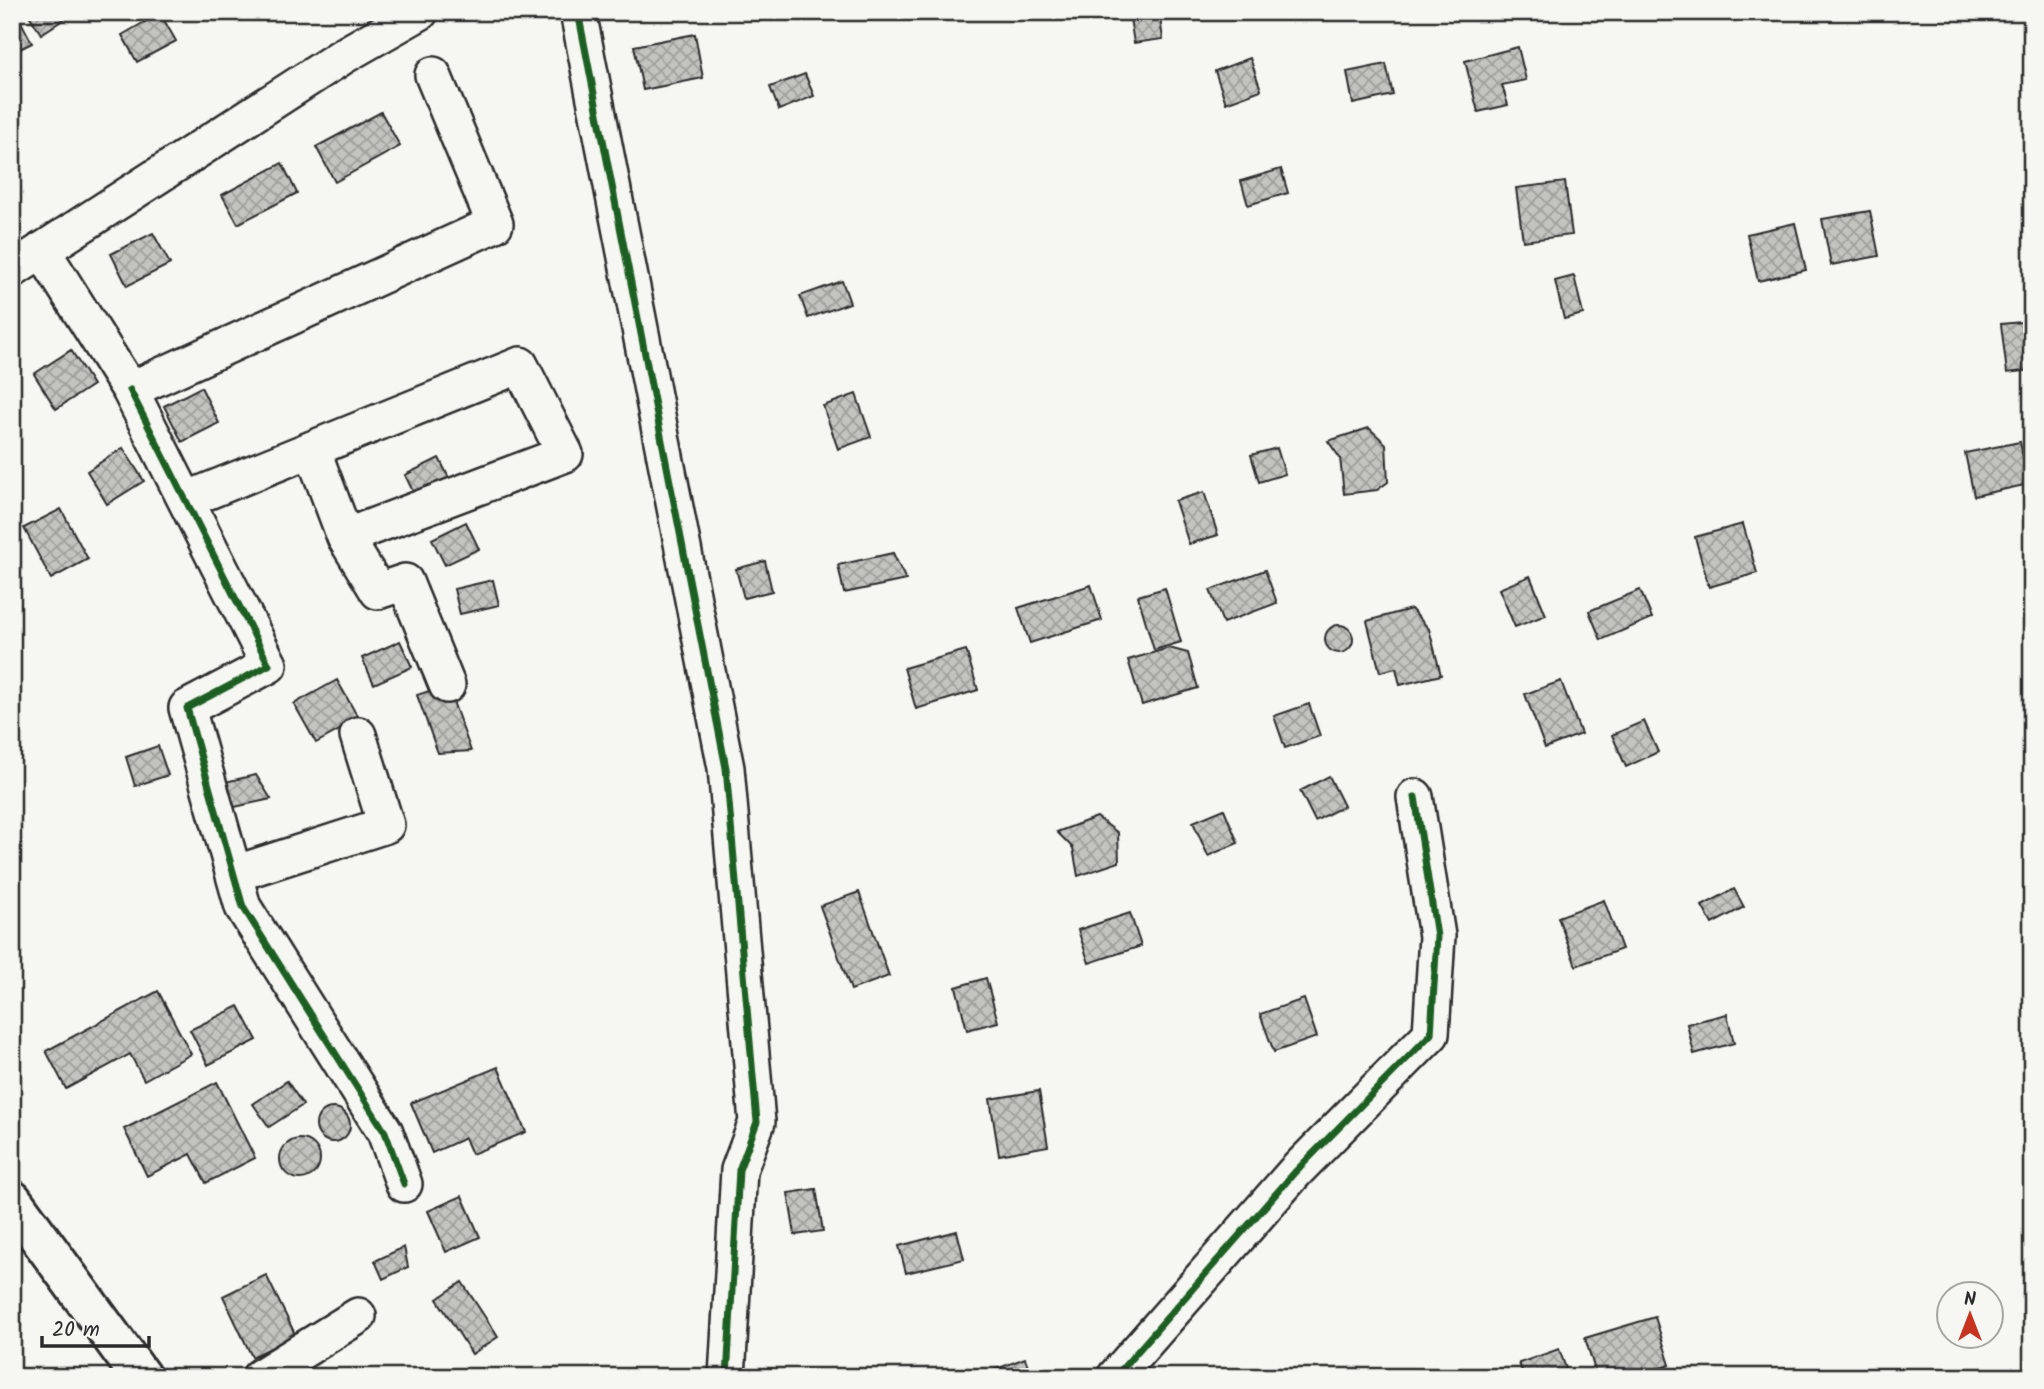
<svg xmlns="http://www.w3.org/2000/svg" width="2044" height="1389" viewBox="0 0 2044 1389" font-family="Kalam,sans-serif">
	<defs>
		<pattern id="building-cross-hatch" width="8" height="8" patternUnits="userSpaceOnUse" patternTransform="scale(1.75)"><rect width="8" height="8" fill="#c3c3c0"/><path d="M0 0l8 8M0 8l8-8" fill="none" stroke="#9f9f9c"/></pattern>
	</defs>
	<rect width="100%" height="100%" fill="#f6f6f2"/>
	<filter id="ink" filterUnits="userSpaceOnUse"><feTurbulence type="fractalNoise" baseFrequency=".0143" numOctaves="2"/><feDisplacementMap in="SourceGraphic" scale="14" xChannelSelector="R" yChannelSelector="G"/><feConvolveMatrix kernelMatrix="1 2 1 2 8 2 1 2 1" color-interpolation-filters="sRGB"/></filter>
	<g filter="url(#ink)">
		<!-- building -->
		<path fill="url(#building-cross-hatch)" stroke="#2b2b2b" stroke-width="2" d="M 12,12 L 16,12 L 32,43 L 12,53 Z
			M 27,12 L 62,12 L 66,18 L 41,34 Z
			M 1129,12 L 1159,12 L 1163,39 L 1134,43 Z
			M 160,13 L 176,41 L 137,62 L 122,35 Z
			M 695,34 L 703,78 L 643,90 L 634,46 Z
			M 1518,47 L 1526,80 L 1502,85 L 1508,105 L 1478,112 L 1465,61 Z
			M 1250,58 L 1261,90 L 1226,103 L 1215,71 Z
			M 1386,64 L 1393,95 L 1353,104 L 1347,72 Z
			M 805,74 L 814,96 L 779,110 L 770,87 Z
			M 381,112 L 400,146 L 335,182 L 316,147 Z
			M 282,163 L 297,193 L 238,224 L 222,195 Z
			M 1281,169 L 1288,193 L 1248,205 L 1241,181 Z
			M 1565,182 L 1572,235 L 1523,241 L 1516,188 Z
			M 1870,211 L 1879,256 L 1831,265 L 1822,219 Z
			M 1795,223 L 1806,270 L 1758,281 L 1747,234 Z
			M 153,233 L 170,264 L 127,286 L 111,254 Z
			M 1574,276 L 1583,314 L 1564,319 L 1555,281 Z
			M 842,281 L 850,303 L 808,318 L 800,296 Z
			M 2032,321 L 2032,370 L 2007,373 L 2001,324 Z
			M 71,350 L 93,385 L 56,409 L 34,374 Z
			M 201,387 L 219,423 L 182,442 L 164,406 Z
			M 856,394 L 871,437 L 838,449 L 823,406 Z
			M 1369,428 L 1386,444 L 1388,482 L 1377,490 L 1344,494 L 1340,458 L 1328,441 Z
			M 2020,442 L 2029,484 L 1974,496 L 1965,453 Z
			M 123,448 L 144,481 L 107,504 L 87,471 Z
			M 1277,448 L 1285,474 L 1259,482 L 1251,455 Z
			M 439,458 L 455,490 L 420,506 L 405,475 Z
			M 1204,492 L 1218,535 L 1189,544 L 1175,501 Z
			M 61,509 L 88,559 L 51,579 L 24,528 Z
			M 466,522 L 479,549 L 445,565 L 432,539 Z
			M 1743,524 L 1757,573 L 1709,587 L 1695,537 Z
			M 893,553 L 906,580 L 844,593 L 838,565 Z
			M 765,561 L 772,591 L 744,598 L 736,569 Z
			M 1265,570 L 1277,603 L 1223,623 L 1210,590 Z
			M 1530,576 L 1546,615 L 1515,627 L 1499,589 Z
			M 493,580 L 499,605 L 460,614 L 454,589 Z
			M 1091,585 L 1102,620 L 1030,643 L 1018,608 Z
			M 1165,588 L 1181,642 L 1154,650 L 1138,596 Z
			M 1640,590 L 1652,618 L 1601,640 L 1589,611 Z
			M 1411,609 L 1429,629 L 1441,675 L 1400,685 L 1396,668 L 1380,672 L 1367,621 Z
			M1325 639a14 14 0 1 1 28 0a14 14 0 1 1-28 0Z
			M 400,641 L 412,667 L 374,684 L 362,658 Z
			M 1169,648 L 1188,653 L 1198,688 L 1142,705 L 1128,660 Z
			M 966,650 L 978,690 L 916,709 L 904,668 Z
			M 337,680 L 359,719 L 316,743 L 294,704 Z
			M 1561,681 L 1581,734 L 1545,748 L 1525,694 Z
			M 447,685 L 471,751 L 438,753 L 417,695 Z
			M 1309,704 L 1320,736 L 1285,748 L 1274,716 Z
			M 1644,721 L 1658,752 L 1626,767 L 1612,735 Z
			M 158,746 L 168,775 L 135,786 L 126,757 Z
			M 256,775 L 271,799 L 230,808 L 225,782 Z
			M 1329,776 L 1344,806 L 1315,821 L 1300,791 Z
			M 1224,809 L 1238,843 L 1208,856 L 1193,822 Z
			M 1097,817 L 1118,833 L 1119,862 L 1078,876 L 1073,848 L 1057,832 Z
			M 1734,889 L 1744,907 L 1712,924 L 1702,906 Z
			M 859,892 L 889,976 L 851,990 L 820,906 Z
			M 1604,900 L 1622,949 L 1576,966 L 1558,917 Z
			M 1130,913 L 1141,946 L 1089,963 L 1078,930 Z
			M 986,978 L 998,1022 L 967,1030 L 956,987 Z
			M 158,991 L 191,1054 L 144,1080 L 130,1054 L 66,1089 L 46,1051 Z
			M 1304,999 L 1317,1037 L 1274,1052 L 1260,1014 Z
			M 239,1006 L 257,1040 L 208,1065 L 190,1030 Z
			M 1727,1014 L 1734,1043 L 1694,1054 L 1687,1024 Z
			M 498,1067 L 526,1132 L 472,1154 L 465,1138 L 432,1153 L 411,1103 Z
			M 287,1081 L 303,1105 L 269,1127 L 253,1104 Z
			M 217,1082 L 255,1158 L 206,1183 L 191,1154 L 147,1176 L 124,1129 Z
			M 1039,1091 L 1048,1146 L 999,1155 L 990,1099 Z
			M316 1125a17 17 0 1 1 34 0a17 17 0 1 1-34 0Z
			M280 1159a20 20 0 1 1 40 0a20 20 0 1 1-40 0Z
			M 816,1189 L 823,1231 L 795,1235 L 788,1193 Z
			M 462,1196 L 480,1237 L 446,1252 L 428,1211 Z
			M 957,1231 L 964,1259 L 906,1273 L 899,1246 Z
			M 404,1247 L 408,1267 L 383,1279 L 375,1261 Z
			M 266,1275 L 296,1336 L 252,1357 L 223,1296 Z
			M 462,1282 L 498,1337 L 472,1354 L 437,1299 Z
			M 1655,1317 L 1670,1365 L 1631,1377 L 1597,1377 L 1585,1338 Z
			M 1559,1349 L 1569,1377 L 1524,1377 L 1519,1363 Z
			M 1025,1358 L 1032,1377 L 984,1377 L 983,1374 Z"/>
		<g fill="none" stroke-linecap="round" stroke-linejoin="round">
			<defs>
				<path id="street" d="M 578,12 L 726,768 L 757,1122 L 739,1170 L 727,1377
					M 42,250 L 130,390 L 495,224 L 433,75
					M 12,270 L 343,56 L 420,12
					M 130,390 L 269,665 L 187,708 L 243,907 L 385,1132 L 404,1184
					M 186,500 L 520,365 L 565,454 L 345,537 L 312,449
					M 345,537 L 378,591 L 405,582 L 447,685
					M 234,874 L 386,825 L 358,735
					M 260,1377 L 358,1316
					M 1115,1377 L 1295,1172 L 1431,1034 L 1437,936 L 1415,797"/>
				<path id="secondary" d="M 12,1200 L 141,1377"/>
			</defs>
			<!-- street casing -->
			<use href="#street" stroke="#2b2b2b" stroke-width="40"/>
			<!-- secondary casing -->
			<use href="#secondary" stroke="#2b2b2b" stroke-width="44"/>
			<!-- street -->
			<use href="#street" stroke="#f6f6f2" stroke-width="35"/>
			<!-- secondary -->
			<use href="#secondary" stroke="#f6f6f2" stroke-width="38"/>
			<defs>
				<path id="cycleway" d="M 578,12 L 726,768 L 757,1122 L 739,1170 L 727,1377
					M 130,390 L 269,665 L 187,708 L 243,907 L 385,1132 L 404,1184
					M 1115,1377 L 1295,1172 L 1431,1034 L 1437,936 L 1415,797"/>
			</defs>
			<!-- cycleway casing -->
			<use href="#cycleway" stroke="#f6f6f2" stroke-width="11"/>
			<!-- cycleway -->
			<use href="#cycleway" stroke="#1b5e20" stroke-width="7"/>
		</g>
	</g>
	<!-- margin -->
	<rect width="2044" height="1389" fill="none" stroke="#f6f6f2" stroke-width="42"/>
	<rect x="21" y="21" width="2002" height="1347" fill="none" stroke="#2b2b2b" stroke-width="2.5" filter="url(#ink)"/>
	<!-- north arrow -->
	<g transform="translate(1970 1315)"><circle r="33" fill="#f6f6f2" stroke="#a5a5a2" stroke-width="2"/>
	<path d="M0-5L12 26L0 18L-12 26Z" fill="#c8321e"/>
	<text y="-10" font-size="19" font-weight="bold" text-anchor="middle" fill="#2b2b2b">N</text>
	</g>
	<!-- scale -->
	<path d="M42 1336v10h107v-10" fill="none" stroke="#2b2b2b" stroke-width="3.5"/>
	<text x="52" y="1336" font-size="21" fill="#2b2b2b" stroke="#f6f6f2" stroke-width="5" paint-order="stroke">20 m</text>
</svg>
